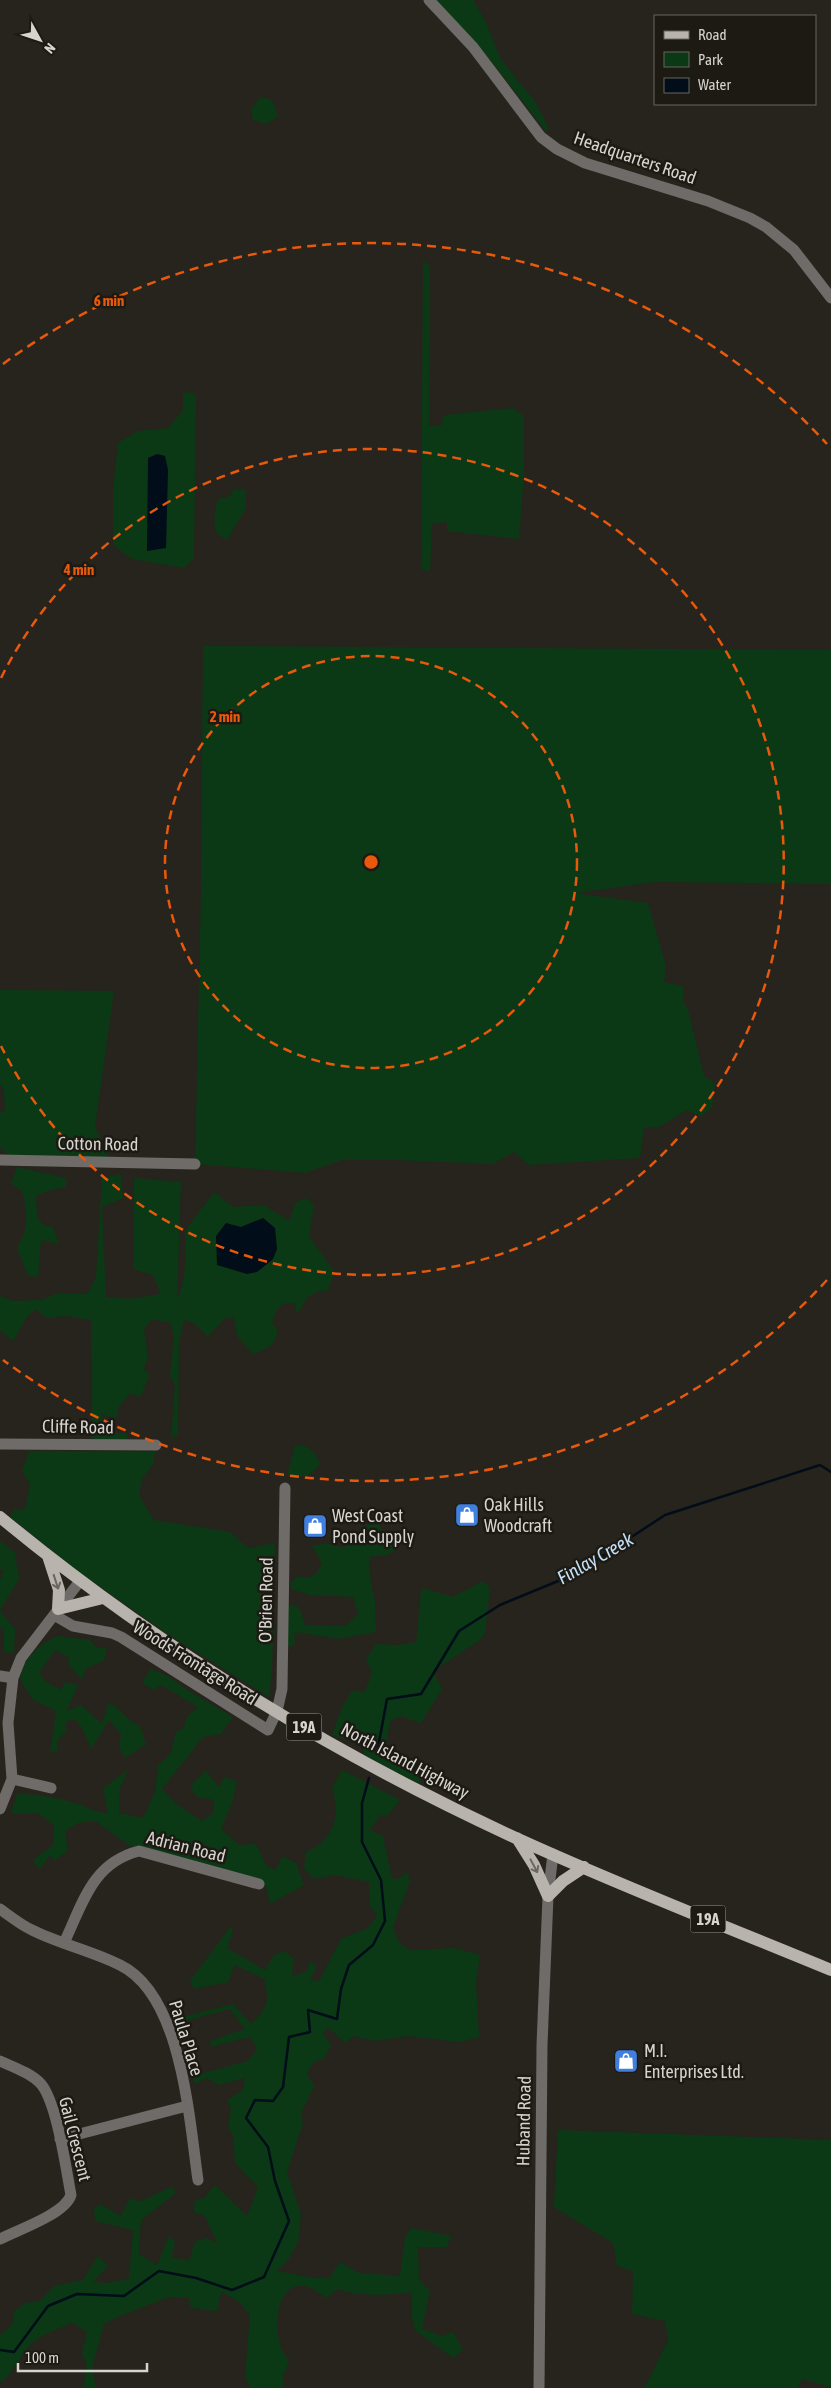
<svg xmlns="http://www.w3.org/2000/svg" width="831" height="2388" viewBox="0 0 831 2388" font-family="'Asap Condensed',sans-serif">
	<rect width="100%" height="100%" fill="#27241d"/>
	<!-- green -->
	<path fill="#0b3915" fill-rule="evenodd" d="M 436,0 L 473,0 L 485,20 L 501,60 L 535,101 L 549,129 L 545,130 L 491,61 Z
		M 261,97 L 272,100 L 278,116 L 267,124 L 253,120 L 251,109 Z
		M 423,260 L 430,267 L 429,426 L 441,426 L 444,415 L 513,408 L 524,416 L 524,476 L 519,539 L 447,531 L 447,522 L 432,524 L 430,571 L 421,569 Z
		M 183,392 L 196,393 L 194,558 L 184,568 L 132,559 L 113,545 L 113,490 L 118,443 L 138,431 L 168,428 L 183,410 Z
		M 234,489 L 246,490 L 246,508 L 227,540 L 217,534 C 213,521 214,512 218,499 L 229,497 Z
		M 203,646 L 831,650 L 831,884 L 655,882 L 575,893 L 648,903 L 666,966 L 664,982 L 683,986 L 684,1003 L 688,1009 L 704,1076 L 715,1083 L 712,1108 L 700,1116 L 687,1110 L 659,1127 L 644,1128 L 640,1158 L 529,1165 L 514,1152 L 493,1164 L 396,1160 L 343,1160 L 304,1173 L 195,1164 L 201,893 Z
		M 0,990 L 114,991 L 95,1127 L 111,1162 L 14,1161 L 0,1147 L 0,1113 L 5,1110 L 4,1091 L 0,1084 Z
		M 17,1167 L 66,1178 L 66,1188 L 53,1189 L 36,1196 L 37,1216 L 43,1225 L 53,1227 L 59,1244 L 41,1240 L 38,1277 L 28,1276 L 17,1248 C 29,1227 28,1214 22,1191 L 11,1184 Z
		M 121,1174 L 123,1198 L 102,1207 L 106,1297 L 130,1299 L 161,1294 L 153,1275 L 133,1269 L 134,1178 L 181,1182 L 177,1300 C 187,1278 186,1255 185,1231 L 214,1192 L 233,1207 L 264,1205 L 289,1221 L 296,1202 L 306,1198 L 314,1205 L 309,1236 L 335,1273 L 327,1291 C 309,1292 307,1297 299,1312 L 296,1312 L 295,1303 L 284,1303 L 276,1311 L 272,1323 L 277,1329 C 277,1345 267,1349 253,1354 L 237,1336 L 234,1317 L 224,1319 L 208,1337 L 194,1323 L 184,1320 L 179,1341 L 178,1434 L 171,1439 L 175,1385 L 170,1375 L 174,1339 L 171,1323 L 152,1319 L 144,1329 L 148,1356 L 144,1370 L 150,1374 L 141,1396 L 130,1394 L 119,1406 L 116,1419 L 102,1414 L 103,1431 L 128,1434 L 126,1444 L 102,1443 L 92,1437 L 91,1320 L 65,1316 L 46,1318 L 37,1309 L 28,1315 L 13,1341 L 0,1330 L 0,1296 L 13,1301 L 42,1300 L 57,1293 L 87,1294 L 96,1277 L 102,1178 ZM 263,1218 L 275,1228 L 273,1259 L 257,1272 L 241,1227 Z
		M 295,1445 C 311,1446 315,1451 320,1465 L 307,1476 L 287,1476 Z
		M 29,1451 L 155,1452 L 153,1465 L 142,1478 L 139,1496 L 154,1520 L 230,1532 L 248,1548 L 275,1543 L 272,1669 L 269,1697 L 172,1637 L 76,1570 L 10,1517 L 14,1509 L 25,1510 L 30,1484 L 22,1471 Z
		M 379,1524 L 383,1535 L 399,1547 L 388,1555 L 369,1557 L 369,1570 L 375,1602 L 376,1632 L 338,1639 L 295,1632 L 294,1646 L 285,1647 L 287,1604 L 299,1607 L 305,1625 L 345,1626 L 358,1614 L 353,1597 L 310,1595 L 291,1589 L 290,1583 L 298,1576 L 307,1578 L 316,1574 L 322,1563 L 312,1546 L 327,1543 L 343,1548 L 366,1525 Z
		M 0,1541 L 15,1553 L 19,1579 L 0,1610 L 0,1580 L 4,1570 L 0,1570 Z
		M 483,1581 L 490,1588 L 485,1633 L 480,1640 L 433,1671 L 442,1689 L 421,1723 L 400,1716 L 390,1721 L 386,1748 L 422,1772 L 419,1784 L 364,1755 L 362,1735 L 350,1733 L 345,1739 L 332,1735 L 343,1705 L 353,1690 L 364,1693 L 372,1673 L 366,1659 L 376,1644 L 399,1645 L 416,1642 C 420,1624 417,1607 422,1588 L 453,1597 Z
		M 0,1611 L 15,1629 L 14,1653 L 4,1652 L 4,1630 L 0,1627 Z
		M 57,1636 L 90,1640 L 97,1648 L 107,1648 L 104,1661 L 86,1668 L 82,1680 L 68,1664 L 69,1657 L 55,1650 L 39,1673 L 45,1681 L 61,1690 L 65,1682 L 78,1685 L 67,1711 L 81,1705 L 102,1724 L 109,1702 C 121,1709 127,1721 140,1726 L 146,1744 L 125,1758 L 119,1747 L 121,1734 L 109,1720 L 91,1749 L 82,1728 L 74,1719 L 66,1722 L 66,1732 L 57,1740 L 58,1751 L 50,1752 L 56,1711 L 32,1699 L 20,1679 C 26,1656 36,1647 57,1636 Z
		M 151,1669 L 168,1676 L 187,1690 L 233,1717 L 221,1734 L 203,1737 L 162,1789 L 176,1804 L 202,1821 L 213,1813 L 214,1800 L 197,1797 L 190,1786 L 206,1771 L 219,1787 L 225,1777 L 237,1782 L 232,1803 L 221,1829 L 239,1845 L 256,1844 L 267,1867 L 275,1870 L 283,1856 L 296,1863 L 304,1885 L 270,1904 L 266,1886 L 130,1846 L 95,1821 L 78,1823 L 65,1831 L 68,1851 L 54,1861 L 51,1855 L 39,1869 L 33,1860 L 53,1845 L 54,1825 L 38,1813 L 11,1814 L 17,1794 C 37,1794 55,1797 75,1803 C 87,1806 94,1813 108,1813 L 103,1789 L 128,1769 L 120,1789 L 119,1813 L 143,1818 L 155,1792 L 158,1765 L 171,1753 L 176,1732 L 184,1728 L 187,1717 L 198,1707 L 161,1685 L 154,1690 L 142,1683 Z
		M 342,1770 L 400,1800 L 387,1816 L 380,1815 L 370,1830 L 383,1836 L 392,1878 L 399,1879 L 407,1872 L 410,1881 L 393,1927 L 399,1943 L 410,1950 L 455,1948 L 480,1955 L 476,1982 L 479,2037 L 459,2042 L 409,2036 L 374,2041 L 354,2036 L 345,2043 L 329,2028 L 323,2033 L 331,2046 L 323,2060 L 314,2061 L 307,2074 L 314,2086 L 301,2113 L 303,2123 L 287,2172 L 301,2214 L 299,2239 L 289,2259 L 277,2271 L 315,2278 L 330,2277 L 340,2262 L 359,2273 L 400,2276 L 405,2237 L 411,2228 L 451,2236 L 447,2247 L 418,2247 L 419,2280 L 430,2291 L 422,2329 L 442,2336 L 453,2332 L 463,2350 L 453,2358 L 415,2330 L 412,2318 L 412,2292 C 387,2295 362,2297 337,2289 L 326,2298 C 321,2295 315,2289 309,2287 C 275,2278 274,2327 281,2348 C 283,2353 287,2357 289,2362 L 283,2376 L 283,2388 L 250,2388 L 245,2375 L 250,2315 L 240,2303 L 222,2291 L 217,2311 L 191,2308 L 189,2298 L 169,2297 L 117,2317 L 104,2324 L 92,2368 L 96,2388 L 83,2388 L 87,2366 L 82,2353 L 87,2332 L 72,2323 C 59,2329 40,2334 29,2346 C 19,2357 16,2369 3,2381 L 0,2381 L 0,2335 L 12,2325 L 14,2311 L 25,2303 L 40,2301 L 54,2286 L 83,2280 L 98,2256 L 108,2266 L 93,2282 L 106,2283 L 129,2279 L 133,2230 L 95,2221 L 94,2209 L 100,2204 L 121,2216 L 130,2198 L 139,2202 L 173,2186 L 175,2194 L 141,2220 L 139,2254 L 157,2265 L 169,2236 L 175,2242 L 172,2257 L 189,2261 L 195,2242 L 206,2238 L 217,2243 L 205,2216 L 194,2212 L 195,2200 L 204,2198 L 215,2185 L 247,2216 L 258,2187 L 235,2163 L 233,2135 L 228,2127 L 231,2109 L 227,2100 L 243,2090 L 245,2078 L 219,2085 L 207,2078 L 195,2084 L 192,2076 L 248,2061 L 257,2049 L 250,2037 L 211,2047 L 210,2041 L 245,2029 L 230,2009 L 178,2023 L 178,2018 L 233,2004 L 251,2024 C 268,2007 270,2002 264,1979 L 235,1965 L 228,1982 L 194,1989 L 190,1981 L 231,1926 L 233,1932 L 227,1948 L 265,1970 L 274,1955 L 285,1951 L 294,1959 L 292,1976 L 307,1971 L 310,1960 L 317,1967 L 310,1980 L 319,1981 L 341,1939 L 368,1928 L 378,1914 L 370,1907 L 369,1882 L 334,1875 L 313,1879 L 304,1868 L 306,1852 C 334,1841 341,1815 332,1788 Z
		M 558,2130 L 831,2140 L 831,2387 L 802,2379 L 798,2388 L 645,2388 L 668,2340 L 665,2321 L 632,2314 L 633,2271 L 617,2266 L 613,2243 L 554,2207 Z"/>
	<!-- water -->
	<path fill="#010d18" d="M 157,454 L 165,456 L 168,470 L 166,548 L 147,551 L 148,458 Z
		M 263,1218 L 275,1228 L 277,1249 L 273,1259 L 257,1272 L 247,1274 L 217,1265 L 216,1236 L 226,1223 L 241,1227 Z"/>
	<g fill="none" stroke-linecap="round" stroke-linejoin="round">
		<!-- stream -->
		<path stroke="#010d18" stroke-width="2.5" d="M 377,1753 L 387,1699 L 421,1694 L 459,1631 L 500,1605 L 575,1574 L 665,1515 L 820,1465 L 831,1472
			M 0,2350 L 14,2352 L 48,2306 L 77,2294 L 124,2296 L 159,2271 L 196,2278 L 232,2290 L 264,2277 L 289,2221 L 275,2181 L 268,2147 L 246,2118 L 255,2100 L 273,2101 L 283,2087 L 289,2037 L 310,2032 L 308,2010 L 337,2019 L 341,1989 L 349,1965 L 373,1945 L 385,1921 L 381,1880 L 362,1842 L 362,1803 L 369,1778"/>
		<!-- minor -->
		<path stroke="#6e6b68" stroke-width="11" d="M 429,0 L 473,47 L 541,137 L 557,149 L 585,163 L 708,201 L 750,218 L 766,227 L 794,250 L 831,298
			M 0,1160 L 195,1164
			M 0,1444 L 156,1445
			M 54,1615 L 73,1626 L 112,1633 L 121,1637 L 268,1730 L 277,1711 L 282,1689 L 285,1488
			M 0,1676 L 13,1678
			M 12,1779 L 51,1788
			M 0,1809 L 12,1779 L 8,1723 L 13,1678 L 21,1658 L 80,1581
			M 0,1909 C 10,1916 21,1925 32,1930 C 60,1944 92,1951 120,1965 C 182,1995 189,2119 198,2180
			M 64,1943 C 83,1903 92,1863 139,1851 L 259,1884
			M 0,2061 C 13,2067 31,2073 41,2084 C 57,2103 66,2169 71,2195 C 65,2214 18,2230 0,2239
			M 60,2139 L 187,2106
			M 539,2388 L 542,2045 L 548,1896 L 553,1854"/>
		<!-- major -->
		<path stroke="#b9b3ad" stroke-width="12" d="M 0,1517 C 156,1646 333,1754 518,1839 C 621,1886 727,1927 831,1970
			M 48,1556 L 59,1590 L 58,1609 L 103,1598
			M 517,1838 L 534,1865 L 548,1896 L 563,1881 L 584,1867"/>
	</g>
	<!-- one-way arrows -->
	<defs><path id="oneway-shaft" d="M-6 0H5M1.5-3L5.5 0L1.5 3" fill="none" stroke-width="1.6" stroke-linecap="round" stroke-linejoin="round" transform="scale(1.25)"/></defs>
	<g stroke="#6b6660">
		<use href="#oneway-shaft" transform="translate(56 1582) rotate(72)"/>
		<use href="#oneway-shaft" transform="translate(534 1866) rotate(62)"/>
	</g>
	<!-- distance rings -->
	<g fill="none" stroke="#e8590c" stroke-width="2.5" stroke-dasharray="9 6">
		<circle cx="371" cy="862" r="206"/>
		<path d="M1 678A413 413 0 1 1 1 1046"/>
		<path d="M827 1280A619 619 0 0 1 3 1360M3 364A619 619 0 0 1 827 444"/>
	</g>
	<!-- icons -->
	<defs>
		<symbol id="shop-square" viewBox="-11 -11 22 22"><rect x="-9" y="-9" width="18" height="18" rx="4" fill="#3f7fe0" stroke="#1d1a14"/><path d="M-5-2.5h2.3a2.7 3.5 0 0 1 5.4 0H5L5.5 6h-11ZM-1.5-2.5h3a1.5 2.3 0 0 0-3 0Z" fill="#fff"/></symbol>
	</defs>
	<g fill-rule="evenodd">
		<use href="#shop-square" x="453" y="1501" width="28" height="28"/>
		<use href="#shop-square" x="301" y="1512" width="28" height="28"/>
		<use href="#shop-square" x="612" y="2047" width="28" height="28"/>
	</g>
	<g text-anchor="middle" stroke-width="5" stroke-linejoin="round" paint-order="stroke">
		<!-- shield labels -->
		<g fill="#1d1a14" stroke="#9e9c97" stroke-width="1">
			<rect x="286.5" y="1713.5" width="35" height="27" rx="4"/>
			<rect x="690.5" y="1905.5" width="35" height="27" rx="4"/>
		</g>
		<g font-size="16" font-weight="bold" fill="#d6d4cf">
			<text x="304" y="1733">19A</text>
			<text x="708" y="1925">19A</text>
		</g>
		<!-- street labels -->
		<g font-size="18" fill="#d6d4cf" stroke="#1d1a14">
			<text transform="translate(635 158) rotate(19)" y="6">Headquarters Road</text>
			<text transform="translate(98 1144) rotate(1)" y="6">Cotton Road</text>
			<text transform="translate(78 1427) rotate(1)" y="6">Cliffe Road</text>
			<text transform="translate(266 1600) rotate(-89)" y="6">O'Brien Road</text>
			<text transform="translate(195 1663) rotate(32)" y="6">Woods Frontage Road</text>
			<text transform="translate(405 1761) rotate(28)" y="6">North Island Highway</text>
			<text transform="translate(186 1847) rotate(14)" y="6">Adrian Road</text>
			<text transform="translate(186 2038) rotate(73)" y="6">Paula Place</text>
			<text transform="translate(524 2121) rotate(-89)" y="6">Huband Road</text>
			<text transform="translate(75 2139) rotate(76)" y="6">Gail Crescent</text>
		</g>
		<!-- poi labels -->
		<g font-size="18" fill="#d6d4cf" stroke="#1d1a14" text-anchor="start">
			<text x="484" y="1511">Oak Hills<tspan x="484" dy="21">Woodcraft</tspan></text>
			<text x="332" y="1522">West Coast<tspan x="332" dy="21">Pond Supply</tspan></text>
			<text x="644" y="2057">M.I.<tspan x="644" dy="21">Enterprises Ltd.</tspan></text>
		</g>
		<!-- water labels -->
		<g font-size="19" font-style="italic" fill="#c3e1f8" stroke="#1d1a14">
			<text transform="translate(595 1558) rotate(-30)" y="7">Finlay Creek</text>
		</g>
	</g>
	<circle cx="371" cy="862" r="8" fill="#e8590c" stroke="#1d1a14" stroke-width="2.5"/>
	<g font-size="15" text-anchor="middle" font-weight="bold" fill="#e8590c" stroke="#1d1a14" stroke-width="5" stroke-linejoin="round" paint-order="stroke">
		<text x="109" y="306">6 min</text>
		<text x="79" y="575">4 min</text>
		<text x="225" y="722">2 min</text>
	</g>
	<!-- legend -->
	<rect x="654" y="15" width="162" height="90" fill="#1d1a14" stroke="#67645f"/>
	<rect x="664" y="31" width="25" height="8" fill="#b9b3ad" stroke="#67645f"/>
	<text x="698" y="40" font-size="15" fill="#d6d4cf">Road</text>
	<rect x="664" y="52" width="25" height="15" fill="#0b3915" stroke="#67645f"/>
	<text x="698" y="65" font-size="15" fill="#d6d4cf">Park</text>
	<rect x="664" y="78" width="25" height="15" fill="#010d18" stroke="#67645f"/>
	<text x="698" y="90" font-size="15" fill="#d6d4cf">Water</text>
	<!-- north arrow -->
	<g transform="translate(40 40) rotate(130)" stroke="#1d1a14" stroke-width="4" paint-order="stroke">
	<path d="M0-4L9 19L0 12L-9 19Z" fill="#d6d4cf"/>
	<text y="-8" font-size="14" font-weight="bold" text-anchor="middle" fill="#d6d4cf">N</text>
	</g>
	<!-- scale -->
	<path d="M18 2363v8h129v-8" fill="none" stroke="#d6d4cf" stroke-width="2.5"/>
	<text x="25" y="2363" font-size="15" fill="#d6d4cf" stroke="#1d1a14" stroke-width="4" paint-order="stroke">100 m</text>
</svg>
